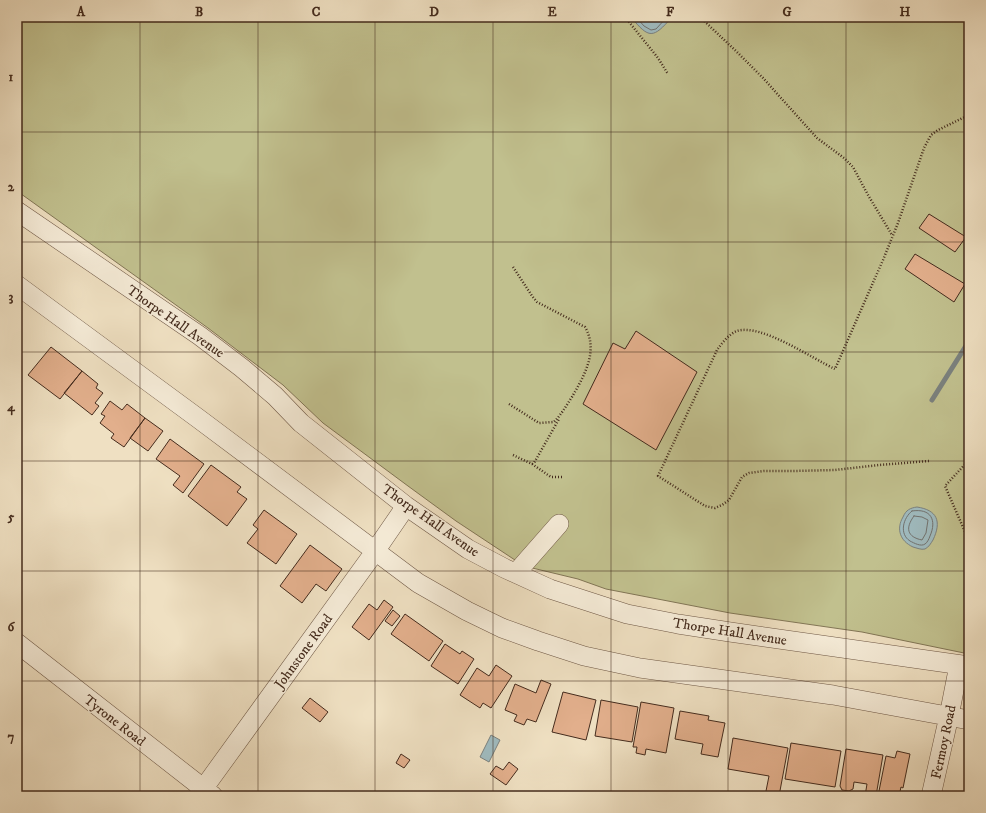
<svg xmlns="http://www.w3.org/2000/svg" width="986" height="813" viewBox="0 0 986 813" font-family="'IM FELL DW Pica',serif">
	<rect width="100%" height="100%" fill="#efe0c2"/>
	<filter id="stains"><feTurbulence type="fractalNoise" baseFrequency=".005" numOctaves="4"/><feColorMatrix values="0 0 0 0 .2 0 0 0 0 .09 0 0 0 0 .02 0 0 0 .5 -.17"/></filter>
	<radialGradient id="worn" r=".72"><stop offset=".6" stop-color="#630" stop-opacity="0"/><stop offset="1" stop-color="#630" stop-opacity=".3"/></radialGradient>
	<!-- green -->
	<path fill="#c1c08e" stroke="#827656" d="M 17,17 L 969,17 L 969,654 L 862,632 L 730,613 L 606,589 L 578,579 L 524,566 L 456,521 L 408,486 L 323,423 L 283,385 L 208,328 L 17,191 Z"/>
	<!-- water -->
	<path fill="#9fbabe" stroke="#7b817e" d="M 631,17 L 672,17 C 653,39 649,39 631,17 Z
		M 917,507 C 937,510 942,521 933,540 C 931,543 929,547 925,549 C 921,550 917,548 913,547 C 900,541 896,529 903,517 C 906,510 910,508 917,507 Z
		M 491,735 L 500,740 L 489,762 L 480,757 Z"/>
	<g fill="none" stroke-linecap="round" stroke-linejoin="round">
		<!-- shore -->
		<path stroke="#72726e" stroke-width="1" d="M 636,17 L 644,26 L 651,30 L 656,29 L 667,17
			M 912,511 C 931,508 937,520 930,536 C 929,539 927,543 925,544 C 921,547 914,543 910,541 C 899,534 903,518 912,511 Z
			M 914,516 L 922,517 L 928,520 L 926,533 L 922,540 C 907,537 905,528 914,516 Z"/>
		<!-- stream -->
		<path stroke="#7b817e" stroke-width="5" d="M 932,400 L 969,341"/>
	</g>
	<!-- building -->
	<path fill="#e2af8c" stroke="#442b1d" d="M 929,214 L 966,237 L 955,252 L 919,228 Z
		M 915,254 L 965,284 L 954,302 L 905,269 Z
		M 636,331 L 697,372 L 656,450 L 583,404 L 613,343 L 625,349 Z
		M 51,347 L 82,371 L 60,399 L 28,375 Z
		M 82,371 L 98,384 L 96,388 L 103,393 L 95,403 L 99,406 L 92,415 L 64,393 Z
		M 110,401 L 122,410 L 127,404 L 145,418 L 124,447 L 111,438 L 114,434 L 100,423 L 105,416 L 101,414 Z
		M 145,418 L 163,431 L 148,451 L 130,438 Z
		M 170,439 L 204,464 L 183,493 L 173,485 L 180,476 L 156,459 Z
		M 211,465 L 241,487 L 237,492 L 247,499 L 227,526 L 188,496 Z
		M 264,510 L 297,534 L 276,564 L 247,543 L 258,529 L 253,525 Z
		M 310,545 L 342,569 L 326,591 L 316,584 L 302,603 L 280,586 Z
		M 384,600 L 393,607 L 369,640 L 352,627 L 369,604 L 377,610 Z
		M 393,610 L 400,616 L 392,626 L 385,621 Z
		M 405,614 L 443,641 L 429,661 L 391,634 Z
		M 445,644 L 460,654 L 462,651 L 474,659 L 458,684 L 431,666 Z
		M 496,665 L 512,676 L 491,708 L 483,703 L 480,708 L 460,695 L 477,668 L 489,676 Z
		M 541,680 L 551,684 L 536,722 L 527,719 L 524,725 L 514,721 L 517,715 L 505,710 L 515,684 L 536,693 Z
		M 563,692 L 596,700 L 586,740 L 552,732 Z
		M 310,698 L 328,712 L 320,722 L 302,708 Z
		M 601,700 L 638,707 L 632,742 L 595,736 Z
		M 641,702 L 674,708 L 666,753 L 646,749 L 645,755 L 636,753 L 637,747 L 633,747 Z
		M 680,711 L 709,716 L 708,720 L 725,723 L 718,757 L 701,754 L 703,744 L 675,739 Z
		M 733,738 L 788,748 L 779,796 L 765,796 L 769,776 L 728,769 Z
		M 791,743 L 841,751 L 835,787 L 785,779 Z
		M 846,749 L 883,755 L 876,796 L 865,796 L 867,784 L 854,782 L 853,789 L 849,791 L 842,790 L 840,786 Z
		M 897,751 L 910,754 L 903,788 L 901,787 L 899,796 L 878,796 L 886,756 L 895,758 Z
		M 401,754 L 410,760 L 404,768 L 396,763 Z
		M 509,762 L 518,769 L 506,785 L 490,774 L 496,766 L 503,770 Z
		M 969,773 L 969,796 L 965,796 Z"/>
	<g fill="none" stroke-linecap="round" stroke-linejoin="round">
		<defs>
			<path id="minor" d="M 17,211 L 200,336 L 242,368 L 275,396 L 301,423 L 406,506 L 468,549 L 504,568 L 550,589 L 627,614 L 678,624 L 730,632 L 969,666
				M 17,285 L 199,419 L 418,583 L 467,611 L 502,628 L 538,641 L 584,656 L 640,668 L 833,695 L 969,720
				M 516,573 L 559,524
				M 17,643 L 213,796
				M 198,796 L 371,557 L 406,506
				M 931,796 L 949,716 L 959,665"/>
		</defs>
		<!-- minor casing -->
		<use href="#minor" stroke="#6f5846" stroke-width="20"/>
		<!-- path -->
		<path stroke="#442b1d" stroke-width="2.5" stroke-dasharray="1 2" stroke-linecap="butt" d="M 625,17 L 658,58 L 668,74
			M 700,17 L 737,52 L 763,78 L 817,138 L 844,158 L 853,167 L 868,195 L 892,235
			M 509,404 L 539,423 L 554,422 C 561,415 566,406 572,397 C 584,376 599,351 585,327 L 537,302 L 532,296 L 513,267
			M 513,455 L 532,464 L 534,463 L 559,419
			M 969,460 L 945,486 L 966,534 L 969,560
			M 929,461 L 879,465 L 835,470 L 794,471 L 764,471 L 749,473 L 742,477 L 729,500 L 722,505 L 715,508 L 705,506 L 658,476 L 717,350 C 722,343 729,334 737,331 C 761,323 813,359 835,369 L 883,260 L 898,223 L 924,148 L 931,135 L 938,130 L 969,115
			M 532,464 L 551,477 L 564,477"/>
		<!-- minor -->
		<use href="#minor" stroke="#f5ebd7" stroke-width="19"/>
	</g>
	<!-- grid -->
	<path fill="none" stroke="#442b1d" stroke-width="1" stroke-opacity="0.55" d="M 140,17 L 140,796M 258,17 L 258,796M 375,17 L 375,796M 493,17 L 493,796M 611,17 L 611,796M 728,17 L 728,796M 846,17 L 846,796M 17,132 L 969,132M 17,242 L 969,242M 17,352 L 969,352M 17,461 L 969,461M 17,571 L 969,571M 17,681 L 969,681"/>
	<g text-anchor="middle" stroke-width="3" stroke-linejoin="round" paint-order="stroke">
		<!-- street labels -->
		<g font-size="14" fill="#442b1d" stroke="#f5ebd7">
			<text transform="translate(176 321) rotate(35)" y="5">Thorpe Hall Avenue</text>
			<text transform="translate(431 520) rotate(35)" y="5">Thorpe Hall Avenue</text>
			<text transform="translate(730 631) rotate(9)" y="5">Thorpe Hall Avenue</text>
			<text transform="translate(303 651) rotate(-54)" y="5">Johnstone Road</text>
			<text transform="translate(115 720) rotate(38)" y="5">Tyrone Road</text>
			<text transform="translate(943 742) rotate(-78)" y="5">Fermoy Road</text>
		</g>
	</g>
	<!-- margin -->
	<rect width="986" height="813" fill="none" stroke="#efe0c2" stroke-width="44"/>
	<rect x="22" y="22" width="942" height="769" fill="none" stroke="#442b1d" stroke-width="1.5"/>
	<g font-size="13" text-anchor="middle" font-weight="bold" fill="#442b1d">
		<text x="81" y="16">A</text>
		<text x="199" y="16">B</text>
		<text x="316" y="16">C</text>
		<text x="434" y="16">D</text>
		<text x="552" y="16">E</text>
		<text x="670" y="16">F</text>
		<text x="787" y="16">G</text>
		<text x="905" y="16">H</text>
		<text x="11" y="81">1</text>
		<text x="11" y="191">2</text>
		<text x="11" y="301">3</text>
		<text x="11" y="411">4</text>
		<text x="11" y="521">5</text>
		<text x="11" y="631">6</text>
		<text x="11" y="741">7</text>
	</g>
	<rect width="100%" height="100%" filter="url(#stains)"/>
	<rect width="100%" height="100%" fill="url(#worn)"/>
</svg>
